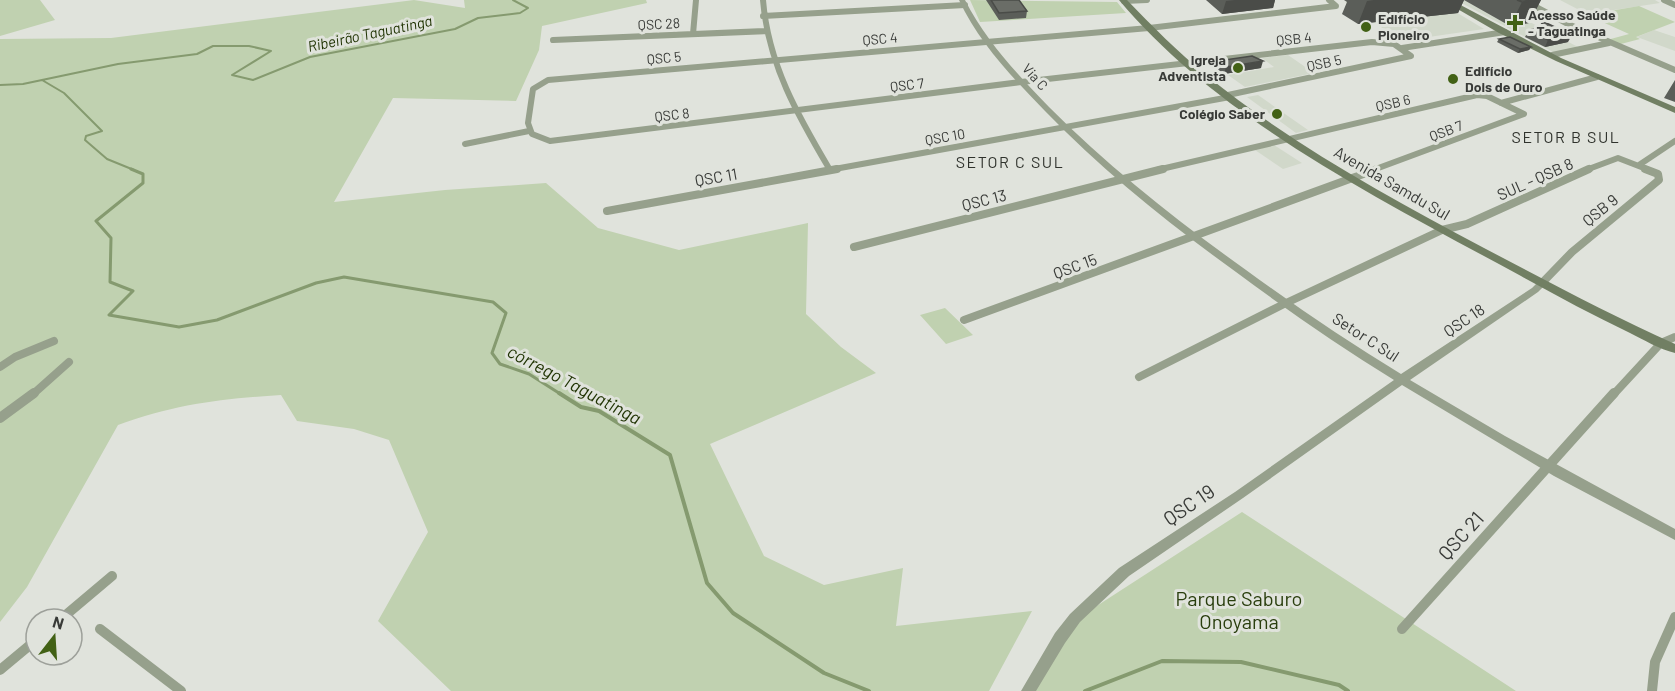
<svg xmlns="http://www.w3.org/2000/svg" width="1675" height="691" viewBox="0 0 1675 691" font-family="Barlow,sans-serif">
	<rect width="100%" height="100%" fill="#e0e3dc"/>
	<!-- built -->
	<path fill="#d1d8ca" d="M 1378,0 L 1436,0 L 1484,29 L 1401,41 L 1345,2 Z
		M 1456,0 L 1487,0 L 1580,48 L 1555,53 Z
		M 1560,0 L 1655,0 L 1660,3 L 1587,14 Z
		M 1654,30 L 1675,37 L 1675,51 L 1637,37 Z
		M 1288,55 L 1314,73 L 1245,87 L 1228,75 L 1274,67 L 1262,58 Z
		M 1258,95 L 1308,130 L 1296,133 L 1247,97 Z
		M 1274,145 L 1302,163 L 1283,169 L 1255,150 Z"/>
	<!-- green -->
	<path fill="#c0d1b0" d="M 0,0 L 40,0 L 55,20 L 0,36 Z
		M 414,0 L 465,8 L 464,0 L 646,0 L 647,3 L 542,26 L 539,50 L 516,101 L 393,98 L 334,202 L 445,190 L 546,183 L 598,228 L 679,250 L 808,223 L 806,314 L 841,347 L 876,373 L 710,444 L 764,556 L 824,585 L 903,568 L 896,626 L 1032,611 L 989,691 L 451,691 L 378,621 L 428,532 L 389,440 L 354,429 L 297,421 L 281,395 C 220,399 176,404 118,425 L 27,587 L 0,622 L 0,39 L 111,38 Z
		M 970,0 L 1117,2 L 1126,13 L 980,22 Z
		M 1639,6 L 1675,22 L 1636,37 L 1640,39 L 1617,45 L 1607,40 L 1629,34 L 1587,15 Z
		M 945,308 L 973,335 L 946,344 L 920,315 Z
		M 1242,512 L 1516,691 L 1029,691 L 1075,620 Z"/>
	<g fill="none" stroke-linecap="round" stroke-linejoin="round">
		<!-- stream-far2 -->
		<path stroke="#859a6f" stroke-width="2" d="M 42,80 L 64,93 L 102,131 L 86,136 L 85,140 L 107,159 L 134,170
			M 0,85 L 23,84 L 118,64 L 197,54 L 213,46 L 249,46 L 271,51 L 232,75 L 253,80 L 310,57 L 455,29 L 478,18 L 520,13 L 528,8 L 513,0"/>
		<!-- stream-far1 -->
		<path stroke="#859a6f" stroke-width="3" d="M 131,169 L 143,174 L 143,183 L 96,221 L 111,238 L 110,282 L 133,291 L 109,315 L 179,327 L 217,320 L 316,283 L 344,277 L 493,302 L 506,313 L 492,353 L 500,364 L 529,374 L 562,395"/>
		<!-- stream -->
		<path stroke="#859a6f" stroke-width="4" d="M 559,393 L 581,407 L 599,411 L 670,455 L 707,583 L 733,613 L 824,673 L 869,691
			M 1085,691 L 1162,661 L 1241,662 L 1339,685 L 1348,691"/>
		<!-- minor-far2 -->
		<path stroke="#96a08c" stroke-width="6" d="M 763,0 C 768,64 798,116 830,170
			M 1523,0 L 1568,24 L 1675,70
			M 1664,0 L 1675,5
			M 1124,1 L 1147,0
			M 763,16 L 965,5
			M 693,34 L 696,0
			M 553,40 L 767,31
			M 1402,48 L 1505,32
			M 1552,55 L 1609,43
			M 1228,95 L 1411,56 L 1394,44 L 1372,42 L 1021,82 L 550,141 L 532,134 L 528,123 L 533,89 L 548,80 L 1149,28 L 1336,6 L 1329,0
			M 1501,103 L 1597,77
			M 465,144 L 529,131
			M 1639,165 L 1675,141
			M 829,170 L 1230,97
			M 1157,170 L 1477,95 L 1487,96 L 1524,114 L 1373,170
			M 1586,170 L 1618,158 L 1649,170"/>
		<!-- minor-far1 -->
		<path stroke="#96a08c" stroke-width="8" d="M 607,211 L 837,169
			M 854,247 L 1163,169
			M 1542,283 L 1572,252 L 1659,180 L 1658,174 L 1645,169
			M 964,320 L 1377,169
			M 0,367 L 15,357 L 54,341
			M 1139,377 L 1284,304 L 1442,230 L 1467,224 L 1589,169
			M 32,395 L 69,362
			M 1613,395 L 1661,343 L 1675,337"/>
		<!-- minor -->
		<path stroke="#96a08c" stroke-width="10" d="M 0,418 L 34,393
			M 61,619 L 112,576
			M 100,629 L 181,691
			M 1402,629 L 1614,393
			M 0,670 L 36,640
			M 1652,691 L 1655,662 L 1675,617"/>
		<!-- tertiary -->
		<path fill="#96a08c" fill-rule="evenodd" d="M 959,0 L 965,0 C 986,41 1017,74 1049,107 C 1110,168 1176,220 1246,270 C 1297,307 1348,342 1401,374 L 1532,288 L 1539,281 L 1545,281 L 1547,283 L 1538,292 L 1410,380 L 1505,436 L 1675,529 L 1675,540 L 1554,476 L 1402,385 L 1243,498 L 1129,576 L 1080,622 L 1065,643 L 1036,691 L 1021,691 L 1055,633 L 1070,614 L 1119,568 L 1235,492 L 1394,380 C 1339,346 1287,310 1236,272 C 1168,223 1103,171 1045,111 C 1012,77 979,43 959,0 Z"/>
		<!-- secondary -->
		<path fill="#717f63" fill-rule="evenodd" d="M 1119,0 L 1127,0 C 1152,26 1178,52 1206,75 C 1291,144 1388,197 1484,248 C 1547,281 1610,315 1675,344 L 1675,353 C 1659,349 1644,340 1630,333 C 1593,315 1557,296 1521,276 C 1383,201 1222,122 1119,0 Z
			M 1442,0 L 1451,0 L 1561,58 L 1675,107 L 1675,113 L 1556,61 L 1499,33 Z"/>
	</g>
	<!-- wall -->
	<path fill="#5b5e59" d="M 986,0 L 1019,0 L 1027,11 L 1026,18 L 999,20 Z
		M 1206,0 L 1275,0 L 1273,8 L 1222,14 Z
		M 1344,0 L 1541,0 L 1529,23 L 1510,26 L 1464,0 L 1458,13 L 1358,24 L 1342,14 L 1347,2 Z
		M 1542,21 L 1568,42 L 1545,47 L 1525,37 L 1529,30 L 1539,28 Z
		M 1499,39 L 1531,47 L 1529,50 L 1518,53 L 1497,42 Z
		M 1218,61 L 1261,68 L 1224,74 L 1216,68 Z
		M 1675,80 L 1675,102 L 1664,98 Z"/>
	<!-- shaded-wall -->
	<path fill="#4a4c48" d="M 1235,0 L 1275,0 L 1273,8 L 1222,14 L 1226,1 Z
		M 1374,0 L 1464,0 L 1458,13 L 1358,24 L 1367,1 Z
		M 1541,0 L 1529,23 L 1510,26 L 1522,2 Z
		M 1572,35 L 1568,42 L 1545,47 L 1548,40 Z
		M 1531,47 L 1529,50 L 1518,53 L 1520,49 Z
		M 1263,61 L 1261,68 L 1224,74 L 1226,67 Z"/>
	<!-- building -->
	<path fill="#6a6d67" stroke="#4a4c48" stroke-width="1.5" d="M 991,0 L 1019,0 L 1027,11 L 999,13 Z
		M 1517,0 L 1539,0 L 1522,2 Z
		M 1542,21 L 1572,35 L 1548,40 L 1529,30 L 1543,27 Z
		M 1510,37 L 1531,47 L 1520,49 L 1499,39 Z
		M 1252,56 L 1263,61 L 1226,67 L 1218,61 Z"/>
	<!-- markers -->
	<g fill="#426115" stroke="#e0e3dc" stroke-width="2">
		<path d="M1512 14h6v6h6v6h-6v6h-6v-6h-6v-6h6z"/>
		<circle cx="1366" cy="27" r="6"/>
		<circle cx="1238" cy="68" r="6"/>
		<circle cx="1453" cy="79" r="6"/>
		<circle cx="1277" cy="114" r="6"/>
	</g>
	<g text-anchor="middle" stroke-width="6" stroke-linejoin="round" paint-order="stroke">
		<!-- far-poi labels -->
		<g font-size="14" font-weight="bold" fill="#393b38" stroke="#e0e3dc" text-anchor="start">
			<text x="1528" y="20">Acesso Saúde<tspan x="1528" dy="16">- Taguatinga</tspan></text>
			<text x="1378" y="24">Edifício<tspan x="1378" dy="16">Pioneiro</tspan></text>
			<text x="1226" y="65" text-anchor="end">Igreja<tspan x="1226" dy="16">Adventista</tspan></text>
			<text x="1465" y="76">Edifício<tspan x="1465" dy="16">Dois de Ouro</tspan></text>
			<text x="1265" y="119" text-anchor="end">Colégio Saber</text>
		</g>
		<!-- far-street labels -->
		<g font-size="14" fill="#393b38" stroke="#e0e3dc">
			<text transform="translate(659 24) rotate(-3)" y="5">QSC 28</text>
			<text transform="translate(880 39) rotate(-5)" y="5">QSC 4</text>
			<text transform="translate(1294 39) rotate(-6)" y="5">QSB 4</text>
			<text transform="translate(664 58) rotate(-5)" y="5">QSC 5</text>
			<text transform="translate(1324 63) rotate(-12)" y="5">QSB 5</text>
			<text transform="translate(1035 77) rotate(48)" y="5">Via C</text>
			<text transform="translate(907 85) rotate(-7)" y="5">QSC 7</text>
			<text transform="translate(1393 103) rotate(-13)" y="5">QSB 6</text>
			<text transform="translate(672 115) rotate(-7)" y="5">QSC 8</text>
			<text transform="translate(1446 131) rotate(-21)" y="5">QSB 7</text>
			<text transform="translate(945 137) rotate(-10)" y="5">QSC 10</text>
		</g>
		<!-- far-water labels -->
		<g font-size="15" font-style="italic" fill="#1e3201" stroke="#e0e3dc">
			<text transform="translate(370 34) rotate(-12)" y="5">Ribeirão Taguatinga</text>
		</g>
		<!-- far-quarter labels -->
		<g font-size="16" letter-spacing="1.5" fill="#2f322c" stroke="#e0e3dc">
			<text x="1566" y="143">SETOR B SUL</text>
			<text x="1010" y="168">SETOR C SUL</text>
		</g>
		<!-- street labels -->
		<g font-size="16" fill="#393b38" stroke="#e0e3dc">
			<text transform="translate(716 177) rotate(-10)" y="6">QSC 11</text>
			<text transform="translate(1535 179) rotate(-24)" y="6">SUL - QSB 8</text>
			<text transform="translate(1392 183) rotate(30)" y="6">Avenida Samdu Sul</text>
			<text transform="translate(984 200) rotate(-14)" y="6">QSC 13</text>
			<text transform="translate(1600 210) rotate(-39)" y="6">QSB 9</text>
			<text transform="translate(1075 266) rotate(-20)" y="6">QSC 15</text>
			<text transform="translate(1464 320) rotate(-34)" y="6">QSC 18</text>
			<text transform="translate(1366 337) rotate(33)" y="6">Setor C Sul</text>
		</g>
		<!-- water labels -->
		<g font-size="18" font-style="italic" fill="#1e3201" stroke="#e0e3dc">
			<text transform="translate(574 385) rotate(28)" y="6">córrego Taguatinga</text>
		</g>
		<!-- near-street labels -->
		<g font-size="20" fill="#393b38" stroke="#e0e3dc">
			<text transform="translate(1189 505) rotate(-34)" y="7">QSC 19</text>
			<text transform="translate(1461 536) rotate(-48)" y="7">QSC 21</text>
		</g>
		<!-- near-park labels -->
		<g font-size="20" fill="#293e0d" stroke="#e0e3dc">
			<text x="1239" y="606">Parque Saburo<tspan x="1239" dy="23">Onoyama</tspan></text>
		</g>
	</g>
	<!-- north arrow -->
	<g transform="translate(54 637) rotate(17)"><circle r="28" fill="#e0e3dc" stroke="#9da09a" stroke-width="1.5"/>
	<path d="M0-4.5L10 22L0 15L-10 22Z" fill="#426115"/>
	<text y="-9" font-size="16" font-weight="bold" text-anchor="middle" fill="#393b38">N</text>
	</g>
</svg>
